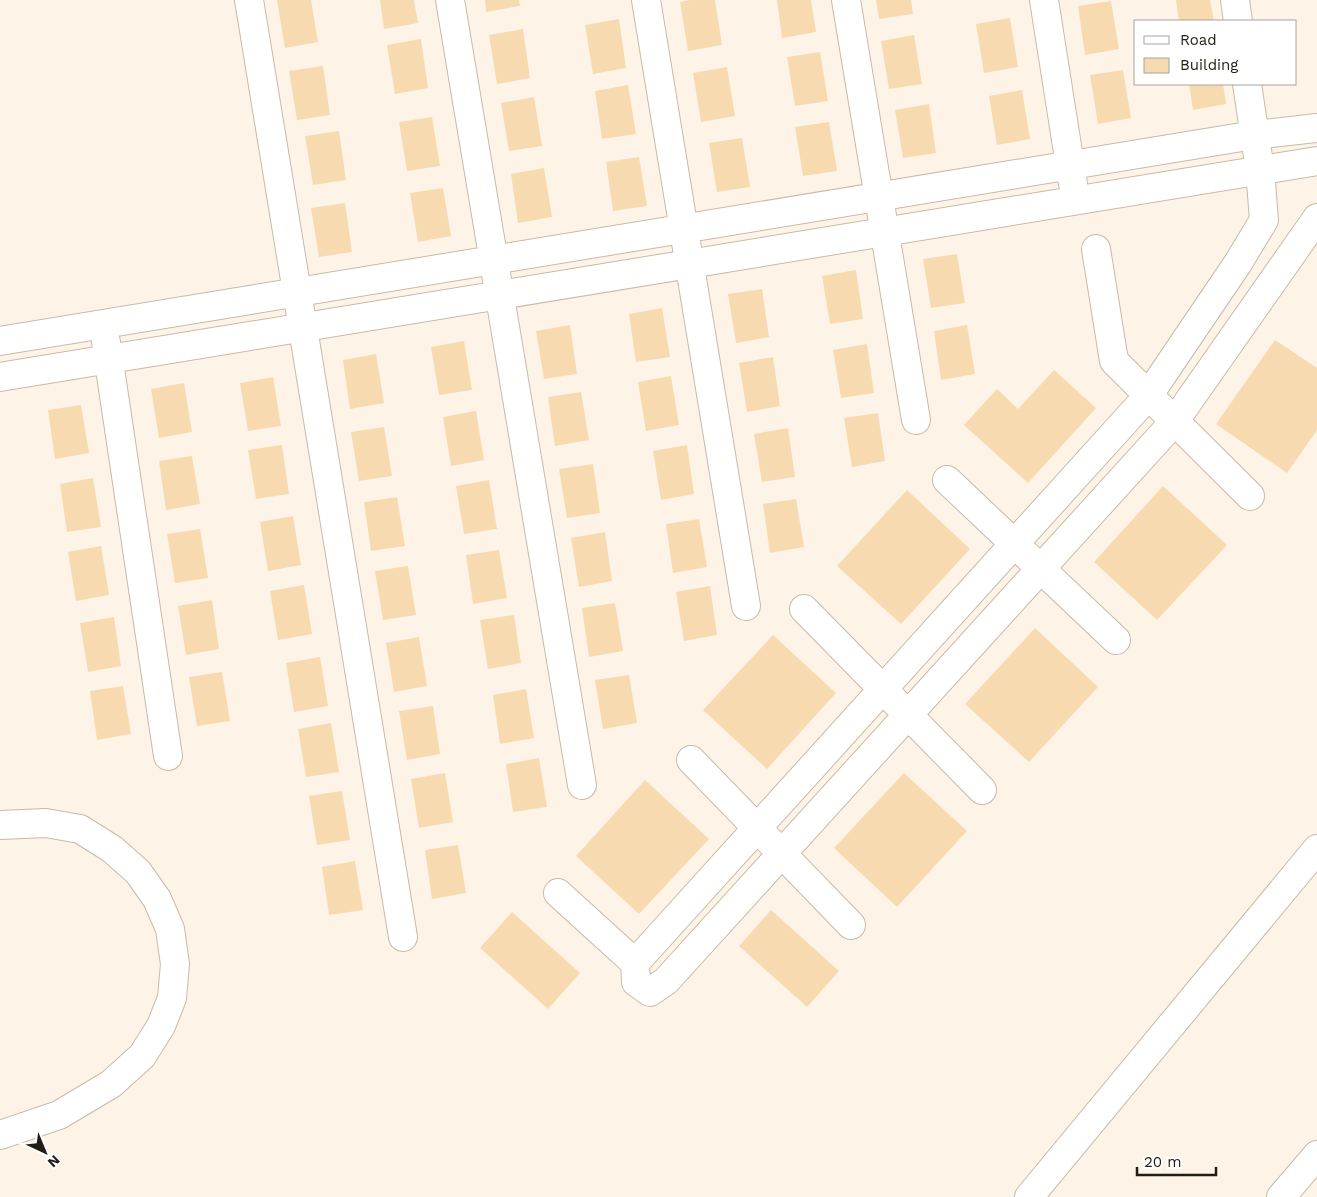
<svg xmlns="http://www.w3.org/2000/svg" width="1317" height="1197" viewBox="0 0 1317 1197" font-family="'Work Sans',sans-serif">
	<rect width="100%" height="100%" fill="#fdf4e7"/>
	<!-- building -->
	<path fill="#f8dab0" d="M 277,0 L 311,0 L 318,42 L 285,48 Z
		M 380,0 L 414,0 L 418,23 L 384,29 Z
		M 485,0 L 519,0 L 520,6 L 486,12 Z
		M 690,0 L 715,0 L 722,45 L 688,51 L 680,2 Z
		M 777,0 L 811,0 L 816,32 L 782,38 Z
		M 876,0 L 911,0 L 913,14 L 879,19 Z
		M 1176,0 L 1210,0 L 1214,21 L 1179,21 Z
		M 1111,1 L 1119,49 L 1085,55 L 1078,6 Z
		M 1010,18 L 1018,67 L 984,73 L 976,24 Z
		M 619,19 L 626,68 L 593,74 L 585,25 Z
		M 523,29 L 530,78 L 497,84 L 489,35 Z
		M 914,35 L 922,84 L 889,89 L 881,41 Z
		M 421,39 L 428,88 L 395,94 L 387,45 Z
		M 820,52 L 828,101 L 795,106 L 787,57 Z
		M 323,66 L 330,115 L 297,120 L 289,71 Z
		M 727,67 L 735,116 L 701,122 L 693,73 Z
		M 1123,70 L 1131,118 L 1098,124 L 1090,75 Z
		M 1189,84 L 1223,84 L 1226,104 L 1193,110 Z
		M 628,85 L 636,134 L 602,139 L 595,91 Z
		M 1022,90 L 1030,139 L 997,145 L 989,96 Z
		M 534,97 L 542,146 L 509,151 L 501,103 Z
		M 929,104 L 936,153 L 903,158 L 895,110 Z
		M 432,117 L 440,166 L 407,171 L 399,122 Z
		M 829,122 L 837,171 L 803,176 L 795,127 Z
		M 339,131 L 346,180 L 313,185 L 305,136 Z
		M 742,138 L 750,187 L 717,192 L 709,143 Z
		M 639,157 L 647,206 L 613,211 L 606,162 Z
		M 544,168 L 552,217 L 518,223 L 511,174 Z
		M 443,188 L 451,236 L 418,242 L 410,193 Z
		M 345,203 L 352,252 L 319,257 L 311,208 Z
		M 957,254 L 965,303 L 931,308 L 923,259 Z
		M 856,270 L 863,319 L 830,324 L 822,276 Z
		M 762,289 L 769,337 L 736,343 L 728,294 Z
		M 662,308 L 670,357 L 636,362 L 629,314 Z
		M 570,325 L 577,374 L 544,379 L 536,331 Z
		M 967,325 L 975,374 L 941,380 L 934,331 Z
		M 1275,340 L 1317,368 L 1317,430 L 1287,473 L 1216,424 Z
		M 464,341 L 472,390 L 439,395 L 431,347 Z
		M 867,344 L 874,393 L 841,398 L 833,350 Z
		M 376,354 L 384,403 L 350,409 L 343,360 Z
		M 773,357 L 780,406 L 747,412 L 739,363 Z
		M 1054,370 L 1096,408 L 1028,483 L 964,425 L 997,389 L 1018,409 Z
		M 671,376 L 679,425 L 646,431 L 638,382 Z
		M 273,377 L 281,426 L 248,431 L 240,383 Z
		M 184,383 L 192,432 L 159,438 L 151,389 Z
		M 581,392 L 589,440 L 555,446 L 548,397 Z
		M 81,405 L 89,453 L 55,459 L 48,410 Z
		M 476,411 L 484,460 L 451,466 L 443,417 Z
		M 878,413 L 885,461 L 852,467 L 844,418 Z
		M 384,427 L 392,476 L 359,481 L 351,432 Z
		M 788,428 L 795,477 L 762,482 L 754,434 Z
		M 282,445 L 289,494 L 256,499 L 248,450 Z
		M 687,445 L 694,494 L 661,500 L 653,451 Z
		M 192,456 L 200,504 L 166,510 L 159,461 Z
		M 593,464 L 600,513 L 567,518 L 559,469 Z
		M 93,478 L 101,527 L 67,532 L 60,484 Z
		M 489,480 L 497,529 L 464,534 L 456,486 Z
		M 1163,486 L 1227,545 L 1157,620 L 1094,562 Z
		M 907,490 L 970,549 L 901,624 L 837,566 Z
		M 397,497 L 405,546 L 371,551 L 364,502 Z
		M 796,499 L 804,547 L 770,553 L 763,504 Z
		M 293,516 L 301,565 L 268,571 L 260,522 Z
		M 699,519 L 707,567 L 673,573 L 666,524 Z
		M 200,529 L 208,578 L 175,583 L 167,534 Z
		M 605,532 L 612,581 L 579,587 L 571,538 Z
		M 101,546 L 109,595 L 76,601 L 68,552 Z
		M 499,550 L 507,598 L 473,604 L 466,555 Z
		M 408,566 L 416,615 L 383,620 L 375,571 Z
		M 304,585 L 312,634 L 278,640 L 270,591 Z
		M 710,586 L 717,635 L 684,641 L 676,592 Z
		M 212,600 L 219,649 L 186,655 L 178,606 Z
		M 615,603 L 623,651 L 589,657 L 582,608 Z
		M 514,615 L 521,663 L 488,669 L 480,620 Z
		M 114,617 L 121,666 L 88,672 L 80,623 Z
		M 1035,628 L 1098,687 L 1029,762 L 965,704 Z
		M 773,635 L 836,693 L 767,769 L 703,710 Z
		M 419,637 L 427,686 L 394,692 L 386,643 Z
		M 320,657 L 328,706 L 294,712 L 286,663 Z
		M 222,672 L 230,721 L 197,726 L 189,677 Z
		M 629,675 L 637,723 L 603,729 L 595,680 Z
		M 123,686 L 131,734 L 97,740 L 90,691 Z
		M 526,689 L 534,738 L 500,744 L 493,695 Z
		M 433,706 L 440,754 L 407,760 L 399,711 Z
		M 331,723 L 339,772 L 306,777 L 298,729 Z
		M 539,758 L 547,807 L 513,812 L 506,764 Z
		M 445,773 L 453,822 L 419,828 L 411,779 Z
		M 904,773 L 967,831 L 897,907 L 834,848 Z
		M 645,780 L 709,839 L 639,914 L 576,856 Z
		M 342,791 L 350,840 L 317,845 L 309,796 Z
		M 458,845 L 466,893 L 432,899 L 425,850 Z
		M 355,861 L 363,910 L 329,915 L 322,867 Z
		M 771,910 L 839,971 L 807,1007 L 739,946 Z
		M 512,912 L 580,973 L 548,1009 L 480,948 Z"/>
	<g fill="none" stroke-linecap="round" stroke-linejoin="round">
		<defs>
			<path id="minor" d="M 249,0 L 403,937
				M 450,0 L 582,785
				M 646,0 L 746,606
				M 846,0 L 916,420
				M 1044,0 L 1073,184
				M 1235,0 L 1238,21
				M 1247,84 L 1260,170 L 1264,220 L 1238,263 L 1148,396 L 635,963 L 636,982 L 650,992 L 666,981 L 1174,422 L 1317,218
				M 1096,249 L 1114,361 L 1250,496
				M 0,341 L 1254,135 L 1317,128
				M 106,342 L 168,756
				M 0,377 L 1317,161
				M 947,480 L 1116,640
				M 804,609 L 982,790
				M 691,760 L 851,925
				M 558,893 L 635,963
				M 1029,1197 L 1317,849
				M 1281,1197 L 1317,1155"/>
			<path id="tertiary" d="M 0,825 L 46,823 L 80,829 L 112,849 L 138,872 L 157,899 L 170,929 L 175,964 L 172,998 L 161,1026 L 142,1056 L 111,1084 L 59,1115 L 0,1135"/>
		</defs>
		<!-- minor casing -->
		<use href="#minor" stroke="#c8baa5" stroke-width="30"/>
		<!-- tertiary casing -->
		<use href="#tertiary" stroke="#c8baa5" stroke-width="30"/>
		<!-- minor -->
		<use href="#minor" stroke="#fff" stroke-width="28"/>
		<!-- tertiary -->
		<use href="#tertiary" stroke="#fff" stroke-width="28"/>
	</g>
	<!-- legend -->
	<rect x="1134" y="20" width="162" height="65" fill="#ffffff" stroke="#a6a4a1"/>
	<rect x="1144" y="36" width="25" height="8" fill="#ffffff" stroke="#a6a4a1"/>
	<text x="1180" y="45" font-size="15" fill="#211c14">Road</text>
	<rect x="1144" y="58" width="25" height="15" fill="#f8dab0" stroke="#a6a4a1"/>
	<text x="1180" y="70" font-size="15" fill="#211c14">Building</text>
	<!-- north arrow -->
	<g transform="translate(45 1152) rotate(136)" stroke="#ffffff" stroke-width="4" paint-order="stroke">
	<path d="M0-4L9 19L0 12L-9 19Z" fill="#211c14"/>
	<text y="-8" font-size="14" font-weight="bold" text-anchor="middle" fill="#211c14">N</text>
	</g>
	<!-- scale -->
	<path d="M1137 1167v8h79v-8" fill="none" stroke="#211c14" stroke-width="2.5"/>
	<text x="1144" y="1167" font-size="15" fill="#211c14" stroke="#ffffff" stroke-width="4" paint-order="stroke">20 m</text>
</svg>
